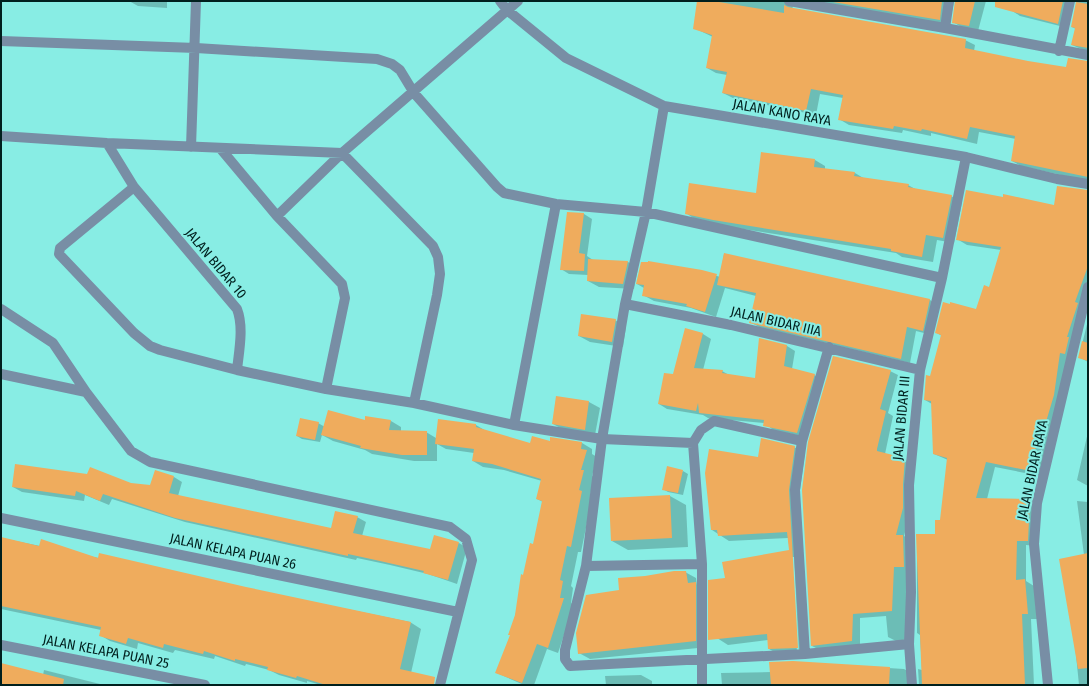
<svg xmlns="http://www.w3.org/2000/svg" width="1089" height="686" viewBox="0 0 1089 686" font-family="'Fira Sans Condensed',sans-serif">
	<rect width="100%" height="100%" fill="#88ede4"/>
	<!-- shadow -->
	<path fill="#0003" fill-rule="evenodd" d="M 129,1 L 167,1 L 167,8 L 138,6 Z
		M 698,1 L 795,1 L 792,9 L 965,40 L 975,45 L 974,51 L 1028,62 L 1067,68 L 1088,62 L 1088,181 L 1021,166 L 1012,161 L 1016,139 L 979,132 L 977,144 L 931,133 L 931,136 L 903,130 L 902,133 L 849,125 L 839,119 L 843,98 L 820,94 L 816,115 L 733,98 L 723,93 L 727,75 L 716,73 L 707,68 L 713,37 L 694,28 Z
		M 809,1 L 955,1 L 954,2 L 949,25 Z
		M 957,1 L 986,1 L 978,31 L 963,28 L 953,22 Z
		M 1013,1 L 1077,1 L 1074,2 L 1068,28 L 1020,16 L 1011,10 Z
		M 1077,1 L 1088,1 L 1088,52 L 1072,45 L 1076,29 L 1072,27 Z
		M 815,160 L 825,166 L 825,169 L 855,173 L 865,179 L 908,185 L 917,190 L 951,196 L 962,202 L 954,243 L 937,240 L 933,262 L 902,257 L 896,253 L 724,226 L 696,220 L 686,213 L 756,195 Z
		M 1088,191 L 1088,297 L 1040,476 L 995,467 L 987,499 L 1030,500 L 1039,506 L 1037,546 L 1026,545 L 1026,581 L 1034,586 L 1037,619 L 1031,619 L 1034,685 L 919,685 L 918,669 L 922,670 L 920,635 L 917,633 L 917,535 L 936,535 L 941,521 L 948,460 L 934,454 L 932,404 L 925,400 L 942,336 L 937,333 L 977,311 L 990,288 L 1001,250 L 967,245 L 957,239 L 1055,206 Z
		M 568,213 L 584,214 L 592,219 L 587,256 L 593,260 L 628,262 L 638,268 L 634,289 L 599,287 L 588,281 L 588,275 L 569,274 L 561,269 Z
		M 724,254 L 930,300 L 939,306 L 932,335 L 916,331 L 910,363 L 759,327 L 750,322 L 756,296 L 725,288 L 716,317 L 691,308 L 654,301 L 643,295 L 644,288 L 637,284 L 702,271 L 720,277 Z
		M 615,320 L 626,327 L 623,347 L 590,342 L 579,336 Z
		M 1088,320 L 1088,362 L 1079,357 Z
		M 686,330 L 703,334 L 711,339 L 703,370 L 722,371 L 729,375 L 756,379 L 760,340 L 787,346 L 795,351 L 792,369 L 814,375 L 822,379 L 806,437 L 773,430 L 765,423 L 708,418 L 703,415 L 667,409 L 659,404 L 674,375 Z
		M 890,371 L 898,375 L 888,413 L 893,416 L 885,454 L 905,459 L 912,464 L 910,513 L 904,536 L 911,540 L 910,639 L 896,641 L 888,637 L 886,616 L 860,618 L 860,645 L 820,650 L 812,646 Z
		M 557,397 L 589,402 L 600,408 L 595,435 L 564,430 L 553,424 Z
		M 366,421 L 391,421 L 401,427 L 401,432 L 426,432 L 436,438 L 476,425 L 486,431 L 531,445 L 550,443 L 551,438 L 582,443 L 592,449 L 592,454 L 597,457 L 592,476 L 594,477 L 590,496 L 592,498 L 581,552 L 578,552 L 571,586 L 573,588 L 571,603 L 574,605 L 558,653 L 547,649 L 534,685 L 524,685 L 497,673 L 511,635 L 524,576 L 534,545 L 543,502 L 537,499 L 542,481 L 504,470 L 483,467 L 473,461 L 474,453 L 446,449 L 437,444 L 437,461 L 414,461 L 372,454 L 365,450 L 333,441 L 322,435 L 320,442 L 302,439 L 297,436 L 318,423 L 325,427 Z
		M 1088,432 L 1088,486 L 1077,480 Z
		M 794,447 L 805,453 L 799,497 L 808,653 L 780,655 L 769,649 L 768,640 L 728,645 L 717,638 L 726,579 L 790,551 L 788,538 L 729,541 L 712,530 L 758,458 ZM 792,557 L 794,557 L 799,653 L 797,653 Z
		M 683,471 L 688,474 L 683,495 L 668,492 L 663,489 Z
		M 174,477 L 182,482 L 178,496 L 332,529 L 357,517 L 366,522 L 362,536 L 431,550 L 459,543 L 467,548 L 457,584 L 428,574 L 390,565 L 357,558 L 356,560 L 185,522 L 112,499 L 109,505 L 85,495 L 84,501 L 22,492 L 13,487 L 131,484 L 151,486 Z
		M 670,496 L 686,505 L 688,547 L 628,550 L 612,541 Z
		M 1077,501 L 1088,502 L 1088,685 L 1079,685 L 1074,635 L 1084,555 Z
		M 1,538 L 410,622 L 421,629 L 411,673 L 431,685 L 321,685 L 307,681 L 307,683 L 279,675 L 269,670 L 246,664 L 245,666 L 215,656 L 214,659 L 175,650 L 173,653 L 138,643 L 137,649 L 110,641 L 100,635 L 101,630 L 1,609 Z
		M 685,572 L 696,578 L 697,585 L 698,648 L 590,659 L 579,653 L 620,591 L 645,577 Z
		M 793,662 L 904,669 L 913,674 L 915,685 L 722,685 L 721,673 L 771,672 Z
		M 1,664 L 43,675 L 44,670 L 104,685 L 1,685 Z
		M 641,675 L 652,681 L 652,685 L 606,685 L 605,676 Z"/>
	<!-- building -->
	<path fill="#efac5d" d="M 697,1 L 713,1 L 784,13 L 784,5 L 788,7 L 966,39 L 965,48 L 1028,61 L 1066,67 L 1068,58 L 1088,61 L 1088,177 L 1011,161 L 1015,136 L 970,127 L 967,139 L 922,129 L 921,131 L 894,126 L 893,129 L 838,120 L 843,95 L 811,89 L 806,111 L 722,93 L 727,72 L 706,68 L 712,35 L 693,29 Z
		M 827,1 L 942,1 L 940,20 Z
		M 955,1 L 975,1 L 969,26 L 952,23 Z
		M 995,1 L 1063,1 L 1058,24 L 995,7 Z
		M 1076,2 L 1088,4 L 1088,48 L 1071,45 L 1075,28 L 1071,27 Z
		M 761,152 L 815,159 L 814,167 L 855,172 L 854,176 L 909,184 L 908,187 L 952,195 L 943,238 L 926,235 L 922,257 L 891,251 L 891,249 L 713,220 L 685,214 L 689,183 L 756,193 Z
		M 1057,186 L 1088,190 L 1088,266 L 1075,302 L 1078,303 L 1067,337 L 1069,337 L 1065,354 L 1060,353 L 1054,395 L 1043,432 L 1039,431 L 1031,471 L 986,462 L 976,498 L 1030,499 L 1028,541 L 1017,541 L 1016,580 L 1025,579 L 1028,614 L 1022,614 L 1025,685 L 922,685 L 916,534 L 935,534 L 935,520 L 940,520 L 947,458 L 933,454 L 931,401 L 924,400 L 926,375 L 930,376 L 941,335 L 935,333 L 943,302 L 950,304 L 950,302 L 976,309 L 984,285 L 989,287 L 1001,247 L 956,240 L 966,190 L 1003,197 L 1003,194 L 1054,205 Z
		M 567,212 L 584,213 L 579,253 L 585,254 L 584,271 L 560,270 Z
		M 724,253 L 930,299 L 923,331 L 907,327 L 901,359 L 749,323 L 756,293 L 717,285 Z
		M 588,259 L 628,261 L 623,284 L 587,281 Z
		M 648,261 L 702,270 L 717,274 L 705,312 L 686,306 L 687,304 L 642,296 L 644,285 L 636,284 L 641,262 L 648,262 Z
		M 581,314 L 616,319 L 612,342 L 578,336 Z
		M 685,328 L 703,333 L 694,368 L 723,370 L 722,373 L 755,378 L 759,338 L 787,345 L 784,366 L 815,374 L 797,433 L 763,426 L 764,420 L 699,413 L 698,403 L 696,411 L 658,404 L 664,373 L 673,374 Z
		M 1082,341 L 1088,343 L 1088,361 L 1078,358 Z
		M 833,356 L 891,370 L 880,409 L 886,411 L 877,449 L 877,451 L 905,458 L 903,484 L 903,508 L 896,535 L 903,535 L 904,567 L 894,567 L 892,611 L 853,614 L 852,641 L 811,646 L 802,490 L 808,442 Z
		M 556,396 L 589,401 L 585,430 L 552,424 Z
		M 328,410 L 365,420 L 365,416 L 391,420 L 389,430 L 427,431 L 427,455 L 402,455 L 360,448 L 361,446 L 321,435 Z
		M 300,418 L 319,422 L 315,440 L 296,436 Z
		M 438,419 L 476,424 L 476,427 L 530,443 L 532,436 L 550,441 L 550,437 L 582,442 L 581,449 L 587,450 L 581,470 L 584,470 L 579,490 L 582,491 L 571,547 L 567,546 L 560,580 L 563,581 L 560,598 L 564,598 L 548,648 L 537,644 L 522,683 L 495,673 L 510,635 L 508,635 L 515,615 L 521,574 L 523,575 L 530,543 L 533,544 L 542,501 L 536,499 L 541,479 L 492,464 L 472,461 L 474,449 L 435,444 Z
		M 761,438 L 795,446 L 789,490 L 798,648 L 768,649 L 767,634 L 708,640 L 708,580 L 725,578 L 722,562 L 789,550 L 787,532 L 718,536 L 717,530 L 711,530 L 705,473 L 709,449 L 758,457 Z
		M 15,464 L 87,474 L 90,467 L 131,483 L 150,485 L 155,470 L 174,476 L 169,493 L 331,528 L 335,511 L 358,516 L 353,533 L 430,549 L 434,535 L 459,542 L 448,580 L 423,573 L 424,571 L 380,561 L 348,554 L 348,556 L 175,518 L 103,494 L 100,501 L 76,491 L 75,496 L 12,487 Z
		M 667,466 L 683,470 L 678,493 L 662,490 Z
		M 670,495 L 672,538 L 611,541 L 609,498 Z
		M 1,537 L 39,546 L 41,539 L 98,558 L 99,553 L 246,587 L 411,622 L 400,669 L 435,677 L 434,685 L 326,685 L 297,676 L 296,678 L 267,670 L 268,667 L 235,659 L 235,661 L 204,651 L 203,654 L 164,644 L 163,648 L 128,638 L 126,644 L 99,636 L 101,627 L 1,606 Z
		M 1088,553 L 1088,668 L 1078,669 L 1059,559 Z
		M 674,571 L 686,571 L 688,583 L 696,582 L 696,641 L 578,654 L 576,633 L 586,595 L 619,590 L 618,578 L 645,576 Z
		M 793,661 L 890,667 L 889,685 L 771,685 L 769,662 Z
		M 1,663 L 64,679 L 63,685 L 1,685 Z"/>
	<g fill="none" stroke-linecap="round" stroke-linejoin="round">
		<!-- minor -->
		<path stroke="#788ea5" stroke-width="10" d="M 500,1 L 507,10 L 566,58 L 664,106 L 966,157 L 1057,179 L 1088,184
			M 789,1 L 945,28 L 1088,55
			M 945,28 L 949,1
			M 1,41 L 196,48 L 377,59 L 392,64 L 400,70 L 414,93 L 497,187 L 504,193 L 556,204 L 646,212 L 942,278
			M 1059,51 L 1070,1
			M 664,106 L 646,212 L 625,304 L 602,439 L 586,566 L 565,650 L 565,659 L 570,666 L 805,654 L 909,644
			M 1,136 L 107,143 L 342,153 L 433,246 L 438,257 L 440,274 L 437,295 L 414,403
			M 107,143 L 134,187 L 60,248 L 59,254 L 134,333 L 150,346 L 160,350 L 237,370 L 326,389 L 414,403 L 514,425 L 602,439 L 693,443
			M 191,147 L 196,1
			M 220,148 L 277,216 L 342,284 L 345,298 L 326,389
			M 134,187 L 237,309 C 244,327 239,351 237,370
			M 277,216 L 342,153 L 518,1
			M 625,304 L 731,325 L 920,370
			M 1,309 L 53,343 L 86,392 L 131,451 L 150,462 L 450,527 L 466,539 L 472,560 L 440,685
			M 1,374 L 86,392
			M 514,425 L 556,204
			M 1,518 L 458,612
			M 586,566 L 702,564
			M 1,645 L 205,685
			M 805,654 L 795,490 L 802,441 L 829,347
			M 702,685 L 702,564 L 693,443 L 701,430 L 714,421 L 802,441
			M 912,685 L 909,644 L 911,592 L 909,485 L 920,370 L 942,278 L 966,157
			M 1048,685 L 1034,544 L 1037,503 L 1088,287"/>
	</g>
	<g text-anchor="middle" stroke-width="4" stroke-linejoin="round" paint-order="stroke">
		<!-- street labels -->
		<g font-size="14" fill="#00201e" stroke="#88ede4">
			<text transform="translate(782 112) rotate(10)" y="5">JALAN KANO RAYA</text>
			<text transform="translate(216 263) rotate(50)" y="5">JALAN BIDAR 10</text>
			<text transform="translate(776 321) rotate(13)" y="5">JALAN BIDAR IIIA</text>
			<text transform="translate(901 418) rotate(-85)" y="5">JALAN BIDAR III</text>
			<text transform="translate(1032 470) rotate(-78)" y="5">JALAN BIDAR RAYA</text>
			<text transform="translate(233 551) rotate(12)" y="5">JALAN KELAPA PUAN 26</text>
			<text transform="translate(106 651) rotate(11)" y="5">JALAN KELAPA PUAN 25</text>
		</g>
	</g>
	<!-- border -->
	<rect width="1089" height="686" fill="none" stroke="#00201e" stroke-width="4"/>
</svg>
